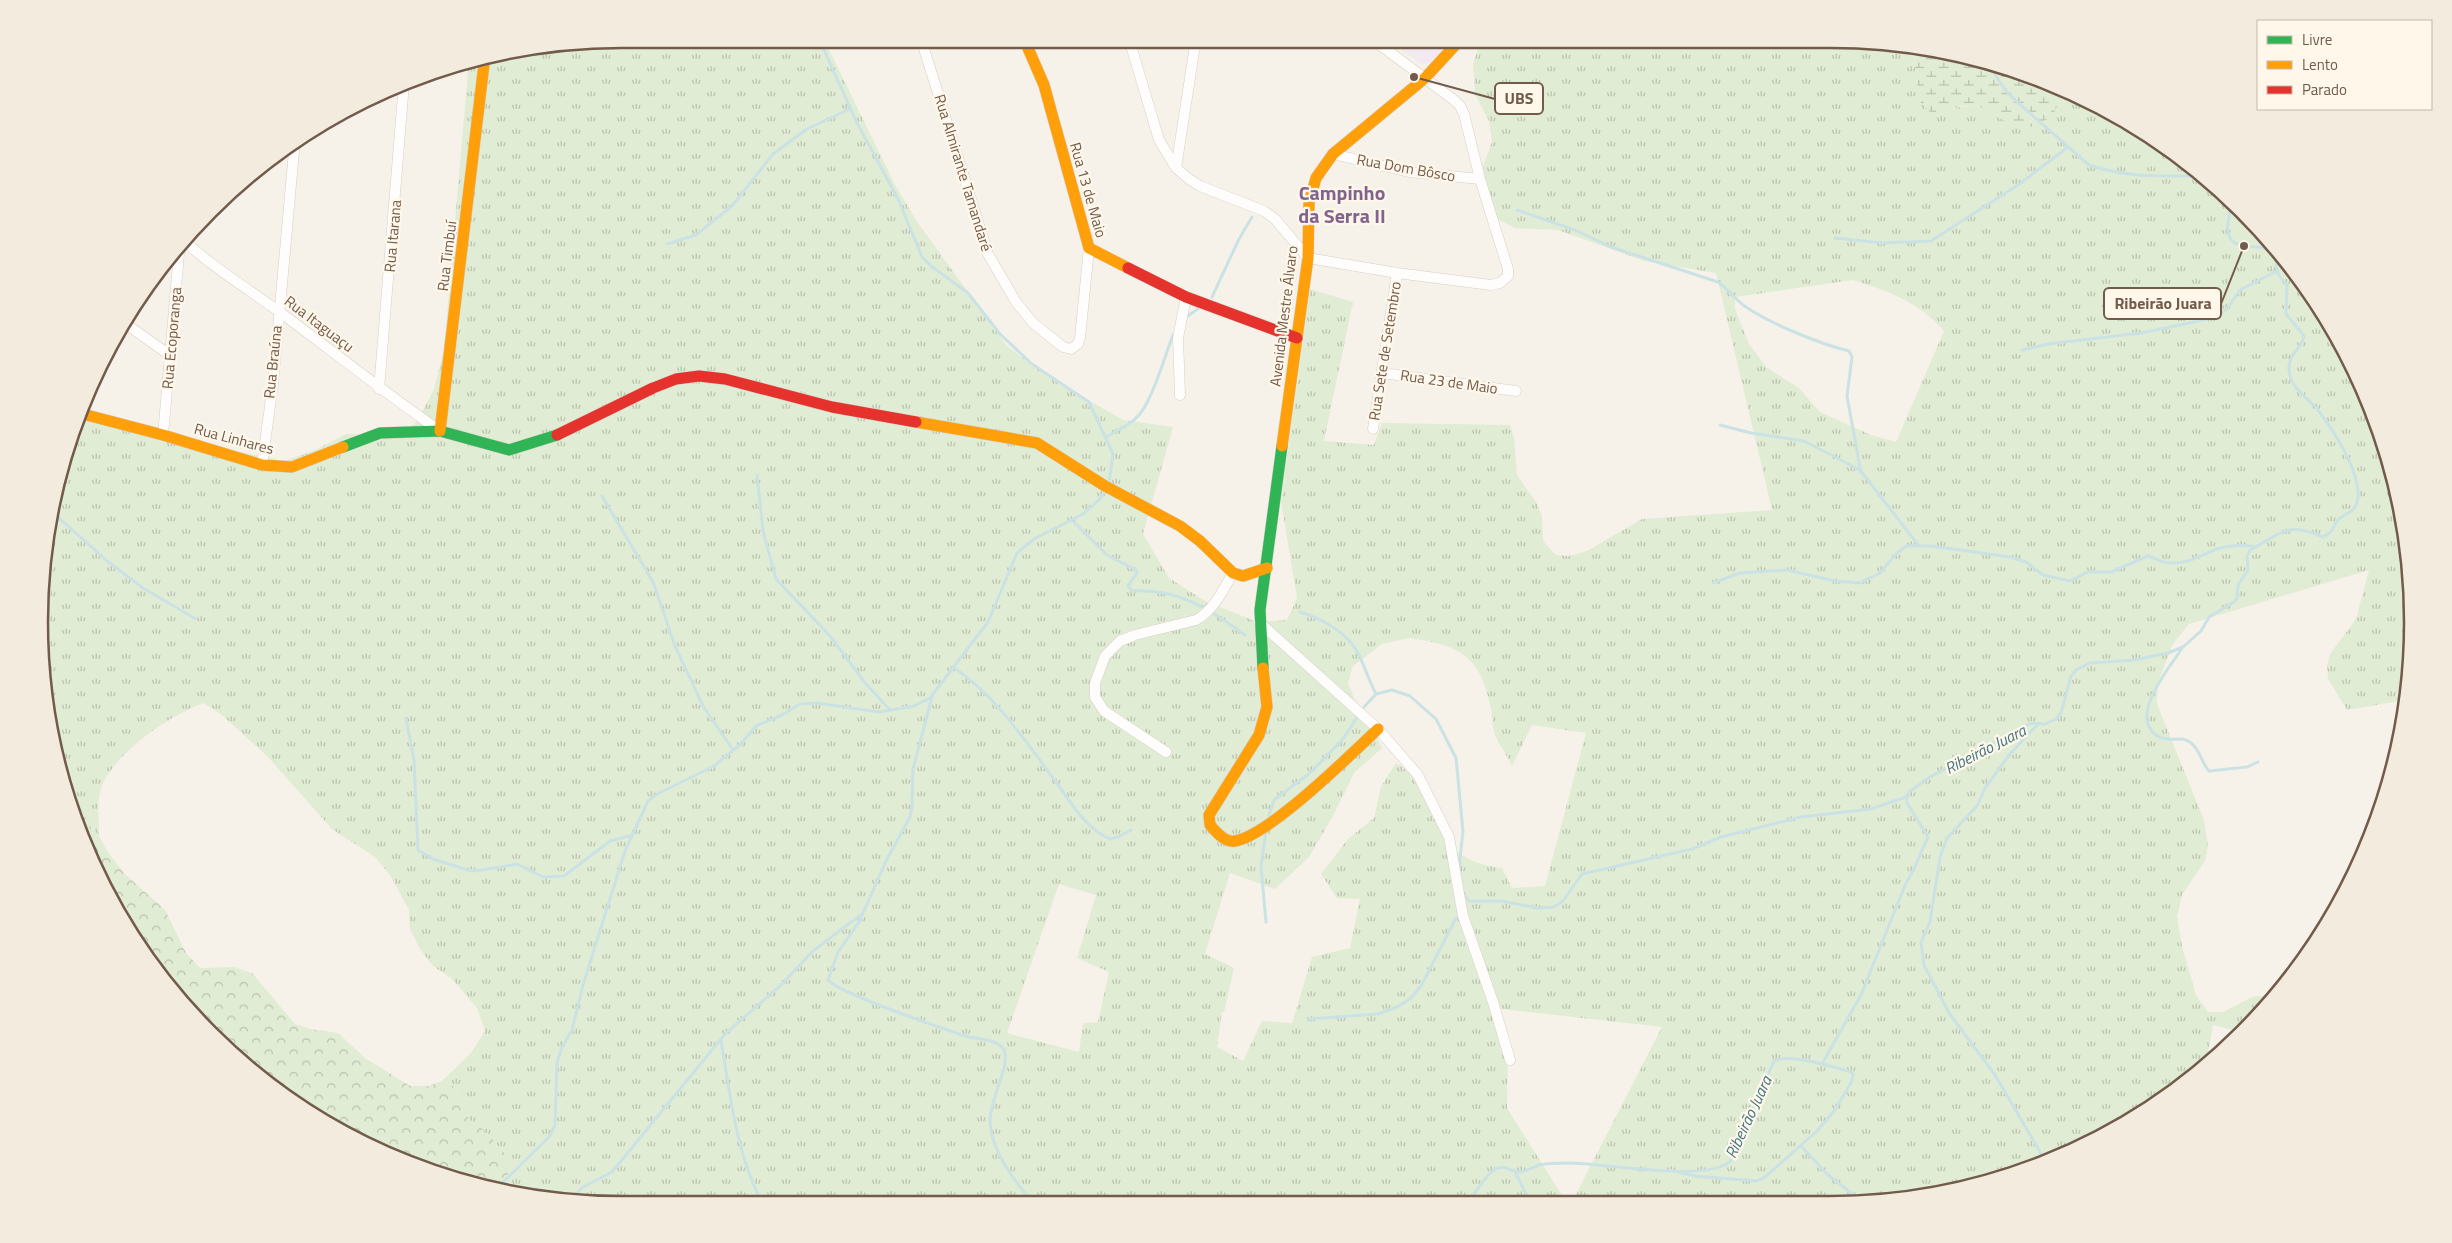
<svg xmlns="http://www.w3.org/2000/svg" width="2452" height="1243" viewBox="0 0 2452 1243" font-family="'Titillium Web',sans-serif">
	<defs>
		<pattern id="grass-tufts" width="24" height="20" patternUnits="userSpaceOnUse" patternTransform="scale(1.25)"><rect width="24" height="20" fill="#e1ecd4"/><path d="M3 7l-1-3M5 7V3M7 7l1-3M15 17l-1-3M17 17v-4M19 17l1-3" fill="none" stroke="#bbc2ae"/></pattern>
		<pattern id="forest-crowns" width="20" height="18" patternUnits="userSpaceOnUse" patternTransform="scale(1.25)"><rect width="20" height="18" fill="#e1ecd4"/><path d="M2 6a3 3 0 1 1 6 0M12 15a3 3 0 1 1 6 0" fill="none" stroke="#bbc2ae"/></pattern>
		<pattern id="wetland-marsh" width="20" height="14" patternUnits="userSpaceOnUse" patternTransform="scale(1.25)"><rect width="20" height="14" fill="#e1ecd4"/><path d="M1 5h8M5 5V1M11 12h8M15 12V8" fill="none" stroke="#bbc2ae"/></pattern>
	</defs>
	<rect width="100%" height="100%" fill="#f6f2e9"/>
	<!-- education -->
	<path fill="#f3e9f1" d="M 1388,40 L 1453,40 L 1432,62 L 1422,64 Z"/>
	<!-- grass -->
	<path fill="url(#grass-tufts)" fill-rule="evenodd" d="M 622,39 L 824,39 L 894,183 L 918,223 L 1007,346 L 1052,379 L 1123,420 L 1173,427 L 1143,534 L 1169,578 L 1205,601 L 1257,622 L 1287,620 L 1297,598 L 1281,501 L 1310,289 L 1353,302 L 1324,441 L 1374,445 L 1382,423 L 1510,425 L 1514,438 L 1517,475 L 1536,502 L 1542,516 L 1543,541 L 1556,555 L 1569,556 L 1587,551 L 1642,519 L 1772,510 L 1716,273 L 1644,261 L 1558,230 L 1515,228 L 1497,219 L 1482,169 L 1492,142 L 1489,121 L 1475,94 L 1473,64 L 1481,40 L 1868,40 L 1916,48 L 1915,73 L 1953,109 L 1972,104 L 1990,111 L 2011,125 L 2053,93 L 2045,83 L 2088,99 L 2185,159 L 2268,237 L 2335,330 L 2382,434 L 2408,545 L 2412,659 L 2405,700 L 2347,710 L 2328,679 L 2327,666 L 2330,654 L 2356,619 L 2369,570 L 2189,624 L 2173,644 L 2158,682 L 2157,704 L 2204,820 L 2208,846 L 2205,861 L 2182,895 L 2177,917 L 2182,946 L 2196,995 L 2208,1012 L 2223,1012 L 2254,996 L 2267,996 L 2272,1001 L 2241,1032 L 2213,1025 L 2206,1064 L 2185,1084 L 2053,1160 L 1907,1199 L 1573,1200 L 1662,1027 L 1493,1008 L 1508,1053 L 1507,1108 L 1565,1200 L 584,1203 L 491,1188 L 497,1185 L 469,1119 L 463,1114 L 456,1087 L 442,1081 L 471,1053 L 485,1031 L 477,1008 L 452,979 L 432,965 L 420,949 L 410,929 L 409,910 L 390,875 L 375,857 L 332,829 L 267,756 L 222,715 L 204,703 C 170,715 120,749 103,783 C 96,798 99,819 99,836 L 86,821 L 75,815 L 59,773 L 44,697 L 40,584 L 50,508 L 77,418 L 284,461 L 315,450 L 346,434 L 382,435 L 406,431 L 418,420 L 434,389 L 444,349 L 469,60 L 508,50 ZM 1853,280 C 1888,291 1919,302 1944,331 L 1896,442 L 1871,435 L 1820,412 L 1799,388 L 1766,367 L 1749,344 L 1735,309 L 1735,297 ZM 1409,638 C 1459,645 1481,655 1491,709 C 1492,716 1492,724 1494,732 C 1498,743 1507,755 1512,766 L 1532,725 L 1586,733 L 1545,886 L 1512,888 L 1502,868 C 1481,866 1465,860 1450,845 C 1438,820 1421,776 1396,763 L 1381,787 L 1374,818 L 1348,839 L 1321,874 L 1337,898 L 1360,899 L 1350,948 L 1312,957 L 1292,1023 L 1262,1021 L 1243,1061 L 1217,1047 L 1222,1012 L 1224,1012 L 1234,968 L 1205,954 L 1230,873 L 1275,889 L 1309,857 L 1333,816 L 1354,773 L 1382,748 L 1367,717 L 1355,701 L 1348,683 L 1353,666 L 1382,644 ZM 1059,884 L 1096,895 L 1077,958 L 1109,972 L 1098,1022 L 1083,1023 L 1079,1052 L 1007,1033 Z"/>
	<!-- forest -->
	<path fill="url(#forest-crowns)" d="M 74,815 L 86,821 L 99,836 L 108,852 L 124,873 L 165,910 L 186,953 L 200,968 L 234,967 L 252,973 L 295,1024 L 310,1029 L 338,1033 L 365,1058 L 410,1086 L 429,1086 L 442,1081 L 456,1087 L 463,1114 L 486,1132 L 507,1156 L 509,1173 L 491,1188 L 471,1184 L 364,1144 L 298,1106 L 209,1033 L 137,945 L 99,879 Z"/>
	<!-- wetland -->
	<path fill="url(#wetland-marsh)" d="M 1916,48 L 1981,59 L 2045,83 L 2058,104 L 2052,117 L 2031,127 L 2011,125 L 1990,111 L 1972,104 L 1931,113 L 1921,103 L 1915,73 Z"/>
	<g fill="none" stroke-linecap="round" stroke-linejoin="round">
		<!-- stream -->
		<path stroke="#cbe2e5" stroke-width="3" d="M 819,39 L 857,123 L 898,199 L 922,257 L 931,266 L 968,293 L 1000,334 L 1032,364 L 1089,402 L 1113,454 L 1109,483
			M 1986,60 L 2005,90 L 2015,100 L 2089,165 C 2128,178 2162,176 2203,176
			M 1517,210 L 1575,230 L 1611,247 L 1718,282 C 1729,289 1735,300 1746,307 C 1771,324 1820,344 1849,351 L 1852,357 L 1847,396 L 1861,473
			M 1835,238 L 1883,243 L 1931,241 L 2018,185 L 2068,147
			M 667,244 L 696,235 L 732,206 L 773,154 L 807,129 L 850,109
			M 1212,297 L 1239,239 L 1252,217
			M 1185,318 L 1199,308
			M 2022,350 L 2048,344 L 2141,333 L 2213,318 L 2226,310 L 2240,290 L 2277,271
			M 1720,425 L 1751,433 L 1804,441 L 1860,470 L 1919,546
			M 1106,437 C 1116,431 1128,426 1136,418 C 1151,406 1165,355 1173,335
			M 757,475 L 763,531 L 776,579 L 830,636 L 866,684 L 890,710
			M 602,496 L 653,582 L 675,646 L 703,706 L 733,750
			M 50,510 L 106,560 L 143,588 L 196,619
			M 1071,519 L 1107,555 L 1136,570 L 1137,573 L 1128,586 L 1132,591 C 1181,589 1207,608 1245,635
			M 1713,583 L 1740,573 L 1787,570 L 1835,581 L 1860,583 L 1880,573 L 1896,554 L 1906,546 L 1931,546 L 2010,557 L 2026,562 L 2043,575 L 2070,581 L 2088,572 L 2111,572 L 2148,556 C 2156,558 2162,563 2170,563 C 2189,564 2201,555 2217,549 C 2229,545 2244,545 2256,547
			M 1300,612 C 1323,619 1348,633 1359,655 C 1365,667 1369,681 1376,694
			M 2181,650 C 2168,669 2124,722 2162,738 C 2172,742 2183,735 2191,743 C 2201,751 2202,764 2209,771 L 2247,767 L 2258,762
			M 953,667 C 994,694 1024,739 1053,778 C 1070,800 1083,827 1110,839 L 1118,837 L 1131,830
			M 932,697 L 913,769 L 912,808 L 910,817 L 886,861 L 859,922 L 838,952 L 828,980 C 838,993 944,1029 965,1036 C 979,1040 994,1038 1004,1049 C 1008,1062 1002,1075 998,1087 C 995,1097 990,1110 990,1121 C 991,1150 1014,1181 1033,1202
			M 1364,707 L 1376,694 L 1392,690 L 1410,696 L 1436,719 L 1456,758 L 1463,831 L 1459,868
			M 406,718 L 414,760 L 418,850 L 433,859 L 468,870 L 476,871 L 517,864 L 543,877 L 564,876 L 610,841 L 632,835
			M 2038,724 L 2010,754 L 1985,788 L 1977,806 L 1947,838 L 1940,857 L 1930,922 L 1921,942 L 1924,965 L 1949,1013 L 1995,1075 L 2046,1162
			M 1269,815 L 1274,800 L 1311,772 L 1343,739 L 1358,716
			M 1463,894 L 1469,901 L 1502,901 L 1537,908 L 1554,907 L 1563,901 L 1582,874 L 1692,849 L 1721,837 L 1801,817 L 1871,809 L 1906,797
			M 1266,922 L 1261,866 L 1266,831
			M 1309,1019 L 1378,1014 L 1397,1007 L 1410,999 L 1421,986 L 1456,918
			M 721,1040 C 730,1094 736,1153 762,1203
			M 1822,1064 L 1861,995 L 1906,883 C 1916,868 1920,853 1928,837 L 1907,803 L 1907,795 L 1909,792 L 1930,777 L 2023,727 L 2032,723 L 2045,724 L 2056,719 L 2061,713 L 2071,676 L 2077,669 L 2090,663 L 2134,660 L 2168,653 L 2183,647 L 2201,631 L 2209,617 L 2234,602 L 2237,598 L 2238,585 L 2248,570 L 2247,556 L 2250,550 C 2283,533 2286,521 2323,537 C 2337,531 2331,525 2340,518 C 2345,514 2351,513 2355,507 C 2369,483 2332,428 2317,409 C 2307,397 2290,388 2289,370 C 2287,355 2303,348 2304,336 L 2286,314 L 2287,285 C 2284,281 2279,277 2278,273 C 2275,266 2278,259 2273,254 C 2262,241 2240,253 2230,238 C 2223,226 2234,213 2228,200
			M 1801,1146 L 1828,1175 L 1859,1199
			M 1514,1170 L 1529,1200
			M 496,1189 L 549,1137 L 555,1125 L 557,1063 L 562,1047 L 572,1030 L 583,985 L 625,851 L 648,801 L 657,794 L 714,766 L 741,744 L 756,726 L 782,715 L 800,704 L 817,703 L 879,712 L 914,706 L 930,698 L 988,622 L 1017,553 L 1034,539 L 1083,514 L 1100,499 L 1105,491
			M 1468,1200 C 1478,1192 1484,1175 1496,1169 C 1506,1164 1512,1173 1521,1172 C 1527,1171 1533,1167 1539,1165 C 1548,1163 1560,1163 1569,1163 C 1605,1163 1707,1183 1731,1161 L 1731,1149 L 1748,1119 L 1774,1061 C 1791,1053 1833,1067 1851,1072 L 1853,1075 L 1852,1081 L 1835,1110 L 1817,1131 L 1764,1178 L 1756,1181 L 1695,1176 L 1669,1170
			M 569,1201 L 583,1187 L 612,1172 L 725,1034 L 781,985 L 813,951 L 863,913"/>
		<defs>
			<path id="street" d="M 921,39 L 988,254 L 1016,302 L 1033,323 L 1063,347 L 1071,349 L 1078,344 L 1080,338 L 1089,248
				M 1129,39 L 1159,140 L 1176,168 L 1189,179 L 1200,186 L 1264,211 L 1275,219 L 1308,258 L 1397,273 L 1491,285 L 1500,283 L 1508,276 L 1508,269 L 1480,179 L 1464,114 L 1460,106 L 1454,100 L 1372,39
				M 1333,154 L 1409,172 L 1480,179
				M 1176,168 L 1196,39
				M 182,239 C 211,266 245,287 277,310 C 331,350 384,392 440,431
				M 123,322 L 171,356
				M 1382,373 L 1516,391
				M 379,389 L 404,83
				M 1180,395 L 1178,338 L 1186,297
				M 1373,429 L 1397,273
				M 163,435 L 180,242
				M 262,465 L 273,384 L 295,140
				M 1259,622 L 1378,729 L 1418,775 L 1449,837 L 1463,916 L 1493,1002 L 1510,1060
				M 1166,752 L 1104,711 L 1095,697 L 1095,683 L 1105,656 L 1120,641 L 1135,635 L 1196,620 C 1214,610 1223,590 1233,573"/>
			<path id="fast" d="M 343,447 L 380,433 L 440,431 L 509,450 L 557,435
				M 1263,668 L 1260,610 L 1282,446"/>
			<path id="slow" d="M 1024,39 L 1044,85 L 1089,248 L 1128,268
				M 79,413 L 163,435 L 262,465 L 292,467 L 343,447
				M 916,422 L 1037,443 L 1105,486 L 1180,526 L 1200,541 L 1233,573 L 1243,576 L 1267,568
				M 440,431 L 485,56
				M 1282,446 L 1308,258 L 1309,203 L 1316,178 L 1333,154 L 1425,78 L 1460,40
				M 1263,668 L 1267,707 L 1259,735 L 1209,815 L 1210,825 C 1216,832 1225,843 1235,841 C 1270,835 1350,755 1378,729"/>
			<path id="jam" d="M 1128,268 L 1186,297 L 1297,338
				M 557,435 L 653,388 L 676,379 L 699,376 L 725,379 L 832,407 L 916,422"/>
		</defs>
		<!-- street casing -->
		<use href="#street" stroke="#d5cfc8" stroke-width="11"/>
		<!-- fast casing -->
		<use href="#fast" stroke="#d4cec6" stroke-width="12"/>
		<!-- slow casing -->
		<use href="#slow" stroke="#d4cec6" stroke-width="12"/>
		<!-- jam casing -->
		<use href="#jam" stroke="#d4cec6" stroke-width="12"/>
		<!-- street -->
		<use href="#street" stroke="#fefdfc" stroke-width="10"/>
		<!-- fast -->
		<use href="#fast" stroke="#30b455" stroke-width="11"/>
		<!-- slow -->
		<use href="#slow" stroke="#ff9f0a" stroke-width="11"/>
		<!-- jam -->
		<use href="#jam" stroke="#e5322d" stroke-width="11"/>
	</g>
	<g text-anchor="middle" stroke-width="4.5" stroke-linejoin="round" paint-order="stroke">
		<!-- street labels -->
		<g font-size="15" fill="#725b4b" stroke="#fef7ea">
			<text transform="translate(1406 168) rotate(10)" y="5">Rua Dom Bôsco</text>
			<text transform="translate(963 173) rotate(73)" y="5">Rua Almirante Tamandaré</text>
			<text transform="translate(1088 190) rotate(74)" y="5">Rua 13 de Maio</text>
			<text transform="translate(393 236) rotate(-85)" y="5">Rua Itarana</text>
			<text transform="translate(447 256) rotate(-83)" y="5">Rua Timbuí</text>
			<text transform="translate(1284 316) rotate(-83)" y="5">Avenida Mestre Álvaro</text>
			<text transform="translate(319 324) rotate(37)" y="5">Rua Itaguaçu</text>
			<text transform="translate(172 338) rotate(-85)" y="5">Rua Ecoporanga</text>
			<text transform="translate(1385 351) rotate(-81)" y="5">Rua Sete de Setembro</text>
			<text transform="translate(273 362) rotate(-84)" y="5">Rua Braúna</text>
			<text transform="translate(1449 382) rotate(8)" y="5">Rua 23 de Maio</text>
			<text transform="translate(234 439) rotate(15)" y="5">Rua Linhares</text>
		</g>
		<!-- water labels -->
		<g font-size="16" font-style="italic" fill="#467784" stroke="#fef7ea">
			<text transform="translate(1985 749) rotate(-27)" y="6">Ribeirão Juara</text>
			<text transform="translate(1748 1117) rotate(-65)" y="6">Ribeirão Juara</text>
		</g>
		<!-- district labels -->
		<g font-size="20" font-weight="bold" fill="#82638e" stroke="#fef7ea">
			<text x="1342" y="200">Campinho<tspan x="1342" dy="23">da Serra II</tspan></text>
		</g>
	</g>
	<!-- crop -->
	<path d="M0 0H2452V1243H0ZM622 48H1830A574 574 0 0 1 2404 622V622A574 574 0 0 1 1830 1196H622A574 574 0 0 1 48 622V622A574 574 0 0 1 622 48Z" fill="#f3ebdd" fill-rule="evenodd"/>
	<path fill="none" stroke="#725b4b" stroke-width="2.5" d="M622 48H1830A574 574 0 0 1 2404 622V622A574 574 0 0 1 1830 1196H622A574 574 0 0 1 48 622V622A574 574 0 0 1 622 48Z"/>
	<!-- callouts -->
	<path fill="none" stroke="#725b4b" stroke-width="2" d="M1414 77L1495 99M2244 246L2221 304"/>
	<g fill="#725b4b" stroke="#fef7ea" stroke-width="2">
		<circle cx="1414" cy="77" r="5"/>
		<circle cx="2244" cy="246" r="5"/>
	</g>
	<g fill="#fef7ea" stroke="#725b4b" stroke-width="2">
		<rect x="1495" y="83" width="48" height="31" rx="5"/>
		<rect x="2104" y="288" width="117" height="31" rx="5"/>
	</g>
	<g font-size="16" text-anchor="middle" font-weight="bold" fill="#725b4b">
		<text x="1519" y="104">UBS</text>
		<text x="2163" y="309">Ribeirão Juara</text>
	</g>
	<!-- legend -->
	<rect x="2257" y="20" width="175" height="90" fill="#fef7ea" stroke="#c6b9aa"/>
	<rect x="2267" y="36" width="25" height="8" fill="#30b455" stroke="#c6b9aa"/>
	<text x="2302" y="45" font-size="15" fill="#725b4b">Livre</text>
	<rect x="2267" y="61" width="25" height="8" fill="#ff9f0a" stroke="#c6b9aa"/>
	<text x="2302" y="70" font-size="15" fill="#725b4b">Lento</text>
	<rect x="2267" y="86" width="25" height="8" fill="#e5322d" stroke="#c6b9aa"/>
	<text x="2302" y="95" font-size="15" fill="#725b4b">Parado</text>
</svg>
